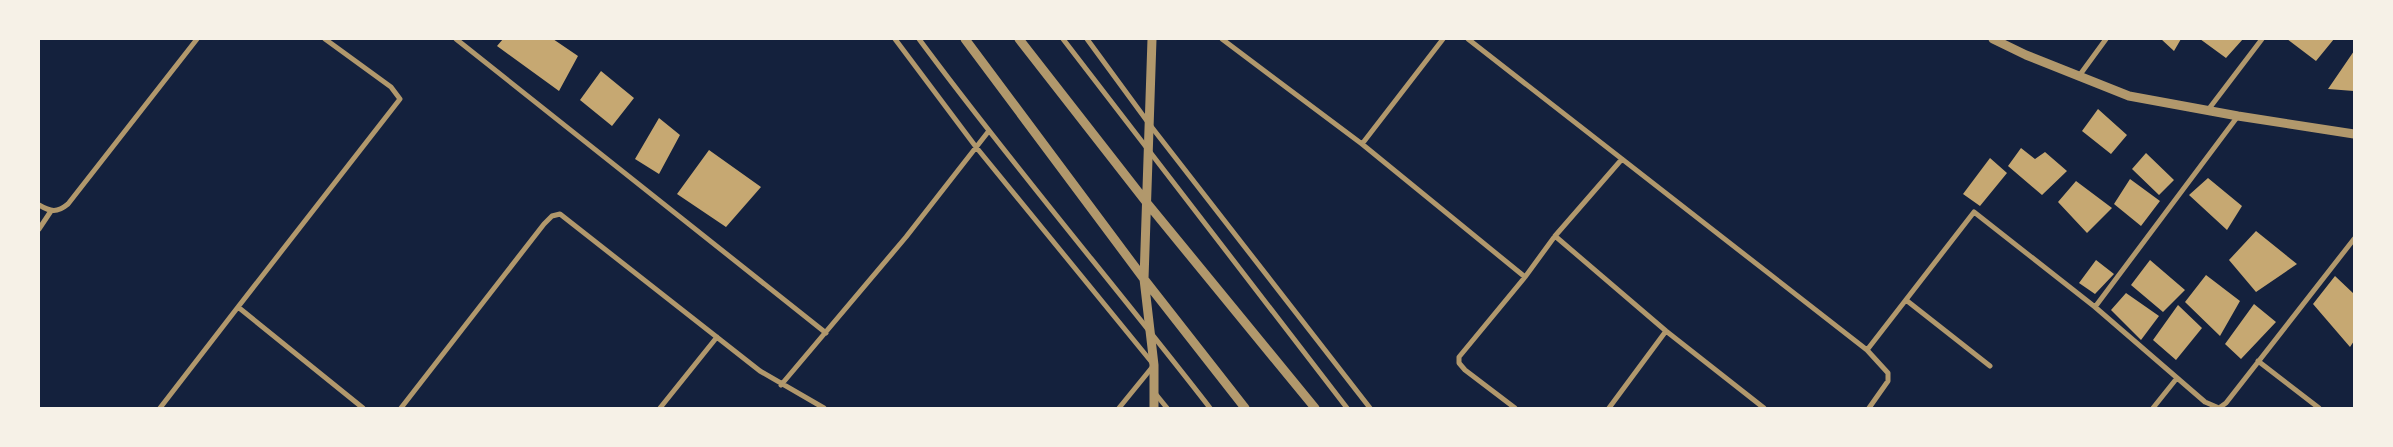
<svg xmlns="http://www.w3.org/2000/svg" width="2393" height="447" viewBox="0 0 2393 447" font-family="Inter,sans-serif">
	<rect width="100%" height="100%" fill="#14213d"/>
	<!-- building -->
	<path fill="#c6a872" d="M 503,39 L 553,39 L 578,56 L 559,91 L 497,46 Z
		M 2161,39 L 2181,39 L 2174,51 Z
		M 2200,39 L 2243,39 L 2226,58 Z
		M 2287,39 L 2334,39 L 2316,61 Z
		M 2354,51 L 2354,91 L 2328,89 Z
		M 601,71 L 634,98 L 612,126 L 580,100 Z
		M 2098,109 L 2127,135 L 2111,154 L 2082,131 Z
		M 659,118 L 680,135 L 659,174 L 635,159 Z
		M 2021,148 L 2035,159 L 2045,152 L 2067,171 L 2042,195 L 2008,166 Z
		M 709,150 L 761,187 L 726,227 L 677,194 Z
		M 2146,153 L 2174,180 L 2159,195 L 2132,169 Z
		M 1990,158 L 2007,173 L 1980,206 L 1963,194 Z
		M 2208,178 L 2242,206 L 2227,230 L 2189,195 Z
		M 2130,179 L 2160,201 L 2141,226 L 2114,204 Z
		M 2076,181 L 2112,208 L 2087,233 L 2058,202 Z
		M 2256,231 L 2297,264 L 2256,292 L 2229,260 Z
		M 2096,260 L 2114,274 L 2095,294 L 2079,283 Z
		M 2150,260 L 2185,290 L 2163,312 L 2131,285 Z
		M 2206,275 L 2240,301 L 2220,336 L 2185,302 Z
		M 2335,276 L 2354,294 L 2354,341 L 2350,347 L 2313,304 Z
		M 2126,293 L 2159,316 L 2141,340 L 2111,310 Z
		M 2254,304 L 2276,322 L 2241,359 L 2225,344 Z
		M 2178,305 L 2202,328 L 2176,360 L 2153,340 Z"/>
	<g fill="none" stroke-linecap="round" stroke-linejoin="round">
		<!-- minor -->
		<path stroke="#b1986c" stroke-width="5" d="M 325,39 L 391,87 L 400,99 L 238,307 L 363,408
			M 456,39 L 826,333
			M 895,39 L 976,147 L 1154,365 L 1119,408
			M 919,39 C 1012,165 1114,284 1210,408
			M 1063,39 L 1347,408
			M 1087,39 L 1150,125 L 1370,408
			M 1222,39 L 1362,144 L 1443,39
			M 1468,39 L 1867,350 L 1974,212 L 2095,307 L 2238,116
			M 2079,76 L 2106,39
			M 2208,110 L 2262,39
			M 1362,144 L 1525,277 L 1555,236 L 1622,159
			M 39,205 C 51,212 57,213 68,204 L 197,39
			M 39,229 L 51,211
			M 1555,236 L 1666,331 L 1764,408
			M 1906,300 L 1990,366
			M 2095,307 L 2205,402 L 2219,408 L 2226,403 L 2354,239
			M 1867,350 L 1888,373 L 1888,381 L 1869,408
			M 2258,361 L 2319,408
			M 781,385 L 906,237 L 988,132
			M 1154,392 L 1167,408
			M 160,408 L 238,307
			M 401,408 L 544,224 L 552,216 L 560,214 L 760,371 L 824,408
			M 660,408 L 717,337
			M 1515,408 L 1465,370 L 1459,363 L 1459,357 L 1525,277
			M 1609,408 L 1666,331
			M 2153,408 L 2177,378"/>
		<!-- tertiary -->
		<path stroke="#b1986c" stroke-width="9" d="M 965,39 L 1144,279 L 1245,408
			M 1019,39 L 1147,203 L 1315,408
			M 1152,39 L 1144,279 L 1154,365 L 1154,408
			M 1993,39 L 2026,55 L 2129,96 L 2238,116 L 2354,134"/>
	</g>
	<!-- border -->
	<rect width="2393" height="447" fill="none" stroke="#f6f1e7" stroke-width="80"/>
</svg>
